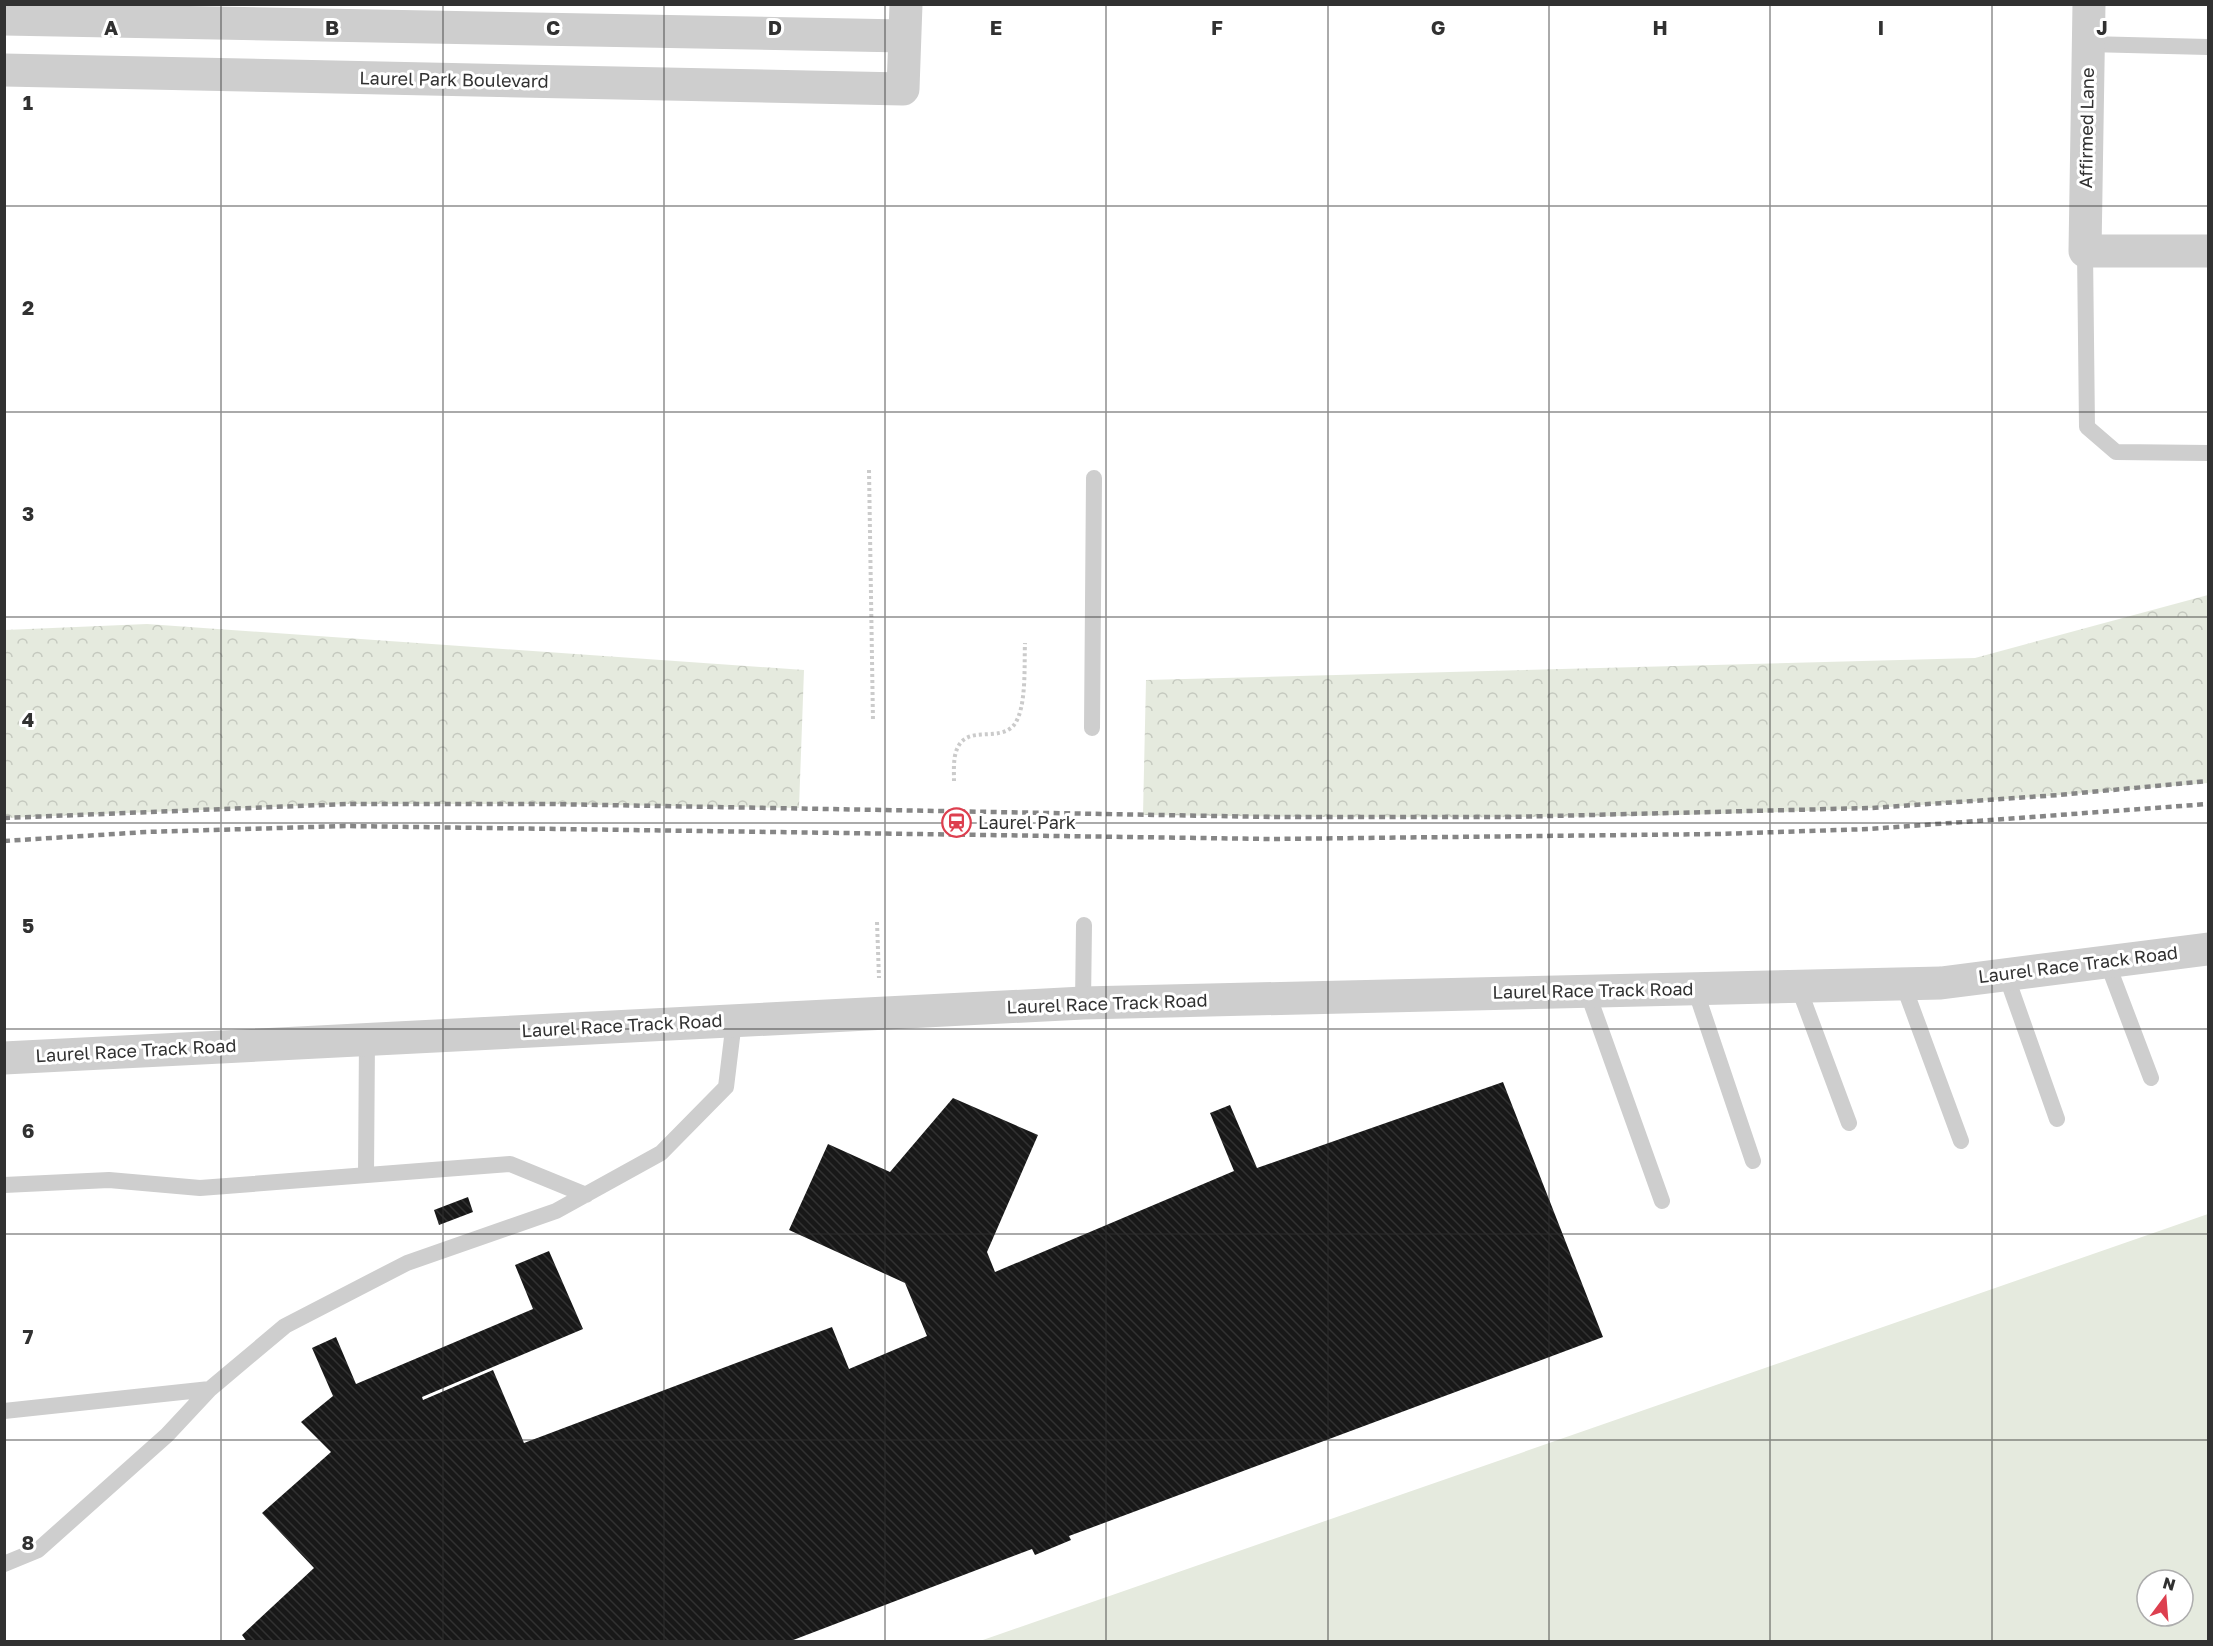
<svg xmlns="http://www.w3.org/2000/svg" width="2213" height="1646" viewBox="0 0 2213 1646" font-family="'Golos Text',sans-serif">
	<defs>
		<pattern id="forest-crowns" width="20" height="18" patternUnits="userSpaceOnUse" patternTransform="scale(1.5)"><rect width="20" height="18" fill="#e5eade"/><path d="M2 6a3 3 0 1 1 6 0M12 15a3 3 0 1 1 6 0" fill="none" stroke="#c5c9bf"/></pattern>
		<pattern id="building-back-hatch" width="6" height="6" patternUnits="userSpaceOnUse" patternTransform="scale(1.5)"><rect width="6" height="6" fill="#181818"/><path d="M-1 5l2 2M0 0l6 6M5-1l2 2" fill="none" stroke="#313131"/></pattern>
	</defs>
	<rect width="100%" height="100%" fill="#fff"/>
	<!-- grass -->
	<path fill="#e5eade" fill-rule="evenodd" d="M 2208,1214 L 2208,1641 L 980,1641 ZM 2147,1580 L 2183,1580 L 2183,1616 L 2147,1616 Z"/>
	<!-- forest -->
	<path fill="url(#forest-crowns)" d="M 2208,595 L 2208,783 C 2096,792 1984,802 1872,808 C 1629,820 1385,818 1143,815 L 1146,680 L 1975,658 Z
		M 147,624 L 804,670 L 799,808 L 549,804 L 347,804 L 5,818 L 5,630 Z"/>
	<!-- building -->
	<path fill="url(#building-back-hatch)" d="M 1503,1082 L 1603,1337 L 1069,1536 L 1071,1540 L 1035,1555 L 1032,1549 L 788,1642 L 247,1642 L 242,1635 L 314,1568 L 262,1513 L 331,1452 L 301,1422 L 333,1396 L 312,1348 L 314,1347 L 336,1337 L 356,1384 L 533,1309 L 515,1265 L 549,1251 L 583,1329 L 422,1397 L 423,1400 L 493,1370 L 524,1443 L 832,1327 L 849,1369 L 927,1336 L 905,1283 L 789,1230 L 828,1144 L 890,1172 L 953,1098 L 1038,1135 L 987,1252 L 995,1272 L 1234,1171 L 1210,1113 L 1230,1105 L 1257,1168 Z
		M 468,1197 L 473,1212 L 439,1225 L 434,1210 Z"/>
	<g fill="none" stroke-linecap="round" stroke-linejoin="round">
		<!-- path -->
		<path stroke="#cbcbcb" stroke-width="4" stroke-dasharray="3 3" stroke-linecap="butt" d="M 869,470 L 873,722
			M 954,781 C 954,772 953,758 957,749 C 967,724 999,743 1014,725 C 1027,708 1024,664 1025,643
			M 877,922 L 879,978"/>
		<!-- lane -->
		<path stroke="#cecece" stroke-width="16" d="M 2088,44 L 2208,47
			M 2085,251 L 2087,427 L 2116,452 L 2208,453
			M 1092,728 L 1094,478
			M 2107,962 L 2151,1078
			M 2006,975 L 2057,1119
			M 1903,984 L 1961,1141
			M 1798,986 L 1849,1123
			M 1695,989 L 1753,1161
			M 1587,991 L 1662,1201
			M 1083,1003 L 1084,925
			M 366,1174 L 367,1039
			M 4,1185 L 109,1180 L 200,1188 L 510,1164 L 586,1195
			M 4,1411 L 210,1389 L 285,1326 L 407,1263 L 556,1211 L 661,1153 L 726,1087 L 734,1021
			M 4,1564 L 38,1550 L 167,1435 L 210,1389"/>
		<!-- street -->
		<path stroke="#cecece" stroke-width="33" d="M 2089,4 L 2085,251 L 2208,251
			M 4,19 L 904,36
			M 4,70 L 903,89 L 906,4
			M 4,1058 L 1083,1003 L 1941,983 L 2208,949"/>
		<!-- rail -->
		<path stroke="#868686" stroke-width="4.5" stroke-dasharray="6 4.5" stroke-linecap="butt" d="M 4,818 L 347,804 L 549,804 L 1272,817 L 1510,817 L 1871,808 L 2059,795 L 2208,781
			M 4,841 L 146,832 L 345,826 L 1271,839 L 1718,834 L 1869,829 L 2208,804"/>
	</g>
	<!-- grid -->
	<path fill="none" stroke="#313131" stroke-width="1.5" stroke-opacity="0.55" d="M 221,4 L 221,1642M 443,4 L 443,1642M 664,4 L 664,1642M 885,4 L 885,1642M 1106,4 L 1106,1642M 1328,4 L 1328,1642M 1549,4 L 1549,1642M 1770,4 L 1770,1642M 1992,4 L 1992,1642M 4,206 L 2208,206M 4,412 L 2208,412M 4,617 L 2208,617M 4,823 L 2208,823M 4,1029 L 2208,1029M 4,1234 L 2208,1234M 4,1440 L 2208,1440"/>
	<!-- icons -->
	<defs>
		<symbol id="station-ring" viewBox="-11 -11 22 22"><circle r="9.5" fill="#fff" stroke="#dd3f4f" stroke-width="1.5"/><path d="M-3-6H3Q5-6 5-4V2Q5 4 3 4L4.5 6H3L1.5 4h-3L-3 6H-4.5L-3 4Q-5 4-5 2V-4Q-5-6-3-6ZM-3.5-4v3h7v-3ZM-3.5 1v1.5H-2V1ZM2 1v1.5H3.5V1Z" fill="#dd3f4f"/></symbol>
	</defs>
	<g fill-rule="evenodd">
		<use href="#station-ring" x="940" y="806" width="33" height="33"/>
	</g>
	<g text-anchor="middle" stroke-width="6" stroke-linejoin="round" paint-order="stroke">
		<!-- street labels -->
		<g font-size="18" fill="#313131" stroke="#fff">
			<text transform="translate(454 80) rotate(1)" y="6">Laurel Park Boulevard</text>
			<text transform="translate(2087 128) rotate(-89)" y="6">Affirmed Lane</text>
			<text transform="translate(2078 965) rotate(-7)" y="6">Laurel Race Track Road</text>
			<text transform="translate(1593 991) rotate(-1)" y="6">Laurel Race Track Road</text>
			<text transform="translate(1107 1004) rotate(-2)" y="6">Laurel Race Track Road</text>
			<text transform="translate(622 1026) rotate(-3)" y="6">Laurel Race Track Road</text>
			<text transform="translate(136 1051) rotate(-3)" y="6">Laurel Race Track Road</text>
		</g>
		<!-- poi labels -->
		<g font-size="18" fill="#313131" stroke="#fff" text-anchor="start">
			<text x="978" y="829">Laurel Park</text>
		</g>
	</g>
	<g font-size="20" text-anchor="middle" font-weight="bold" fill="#313131" stroke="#fff" stroke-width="6" stroke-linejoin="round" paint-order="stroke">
		<text x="111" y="35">A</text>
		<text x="332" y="35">B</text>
		<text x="553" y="35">C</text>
		<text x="775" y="35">D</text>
		<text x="996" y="35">E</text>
		<text x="1217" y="35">F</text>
		<text x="1438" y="35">G</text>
		<text x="1660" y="35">H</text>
		<text x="1881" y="35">I</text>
		<text x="2102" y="35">J</text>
		<text x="28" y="110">1</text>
		<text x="28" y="315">2</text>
		<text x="28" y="521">3</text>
		<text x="28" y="727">4</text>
		<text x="28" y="933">5</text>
		<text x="28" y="1138">6</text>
		<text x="28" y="1344">7</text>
		<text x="28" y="1550">8</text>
	</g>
	<!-- border -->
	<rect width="2213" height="1646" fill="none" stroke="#313131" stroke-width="12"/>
	<!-- north arrow -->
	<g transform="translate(2165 1598) rotate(16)"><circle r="28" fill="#ffffff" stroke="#adadad" stroke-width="1.5"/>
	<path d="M0-4.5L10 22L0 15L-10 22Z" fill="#dd3f4f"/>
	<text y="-9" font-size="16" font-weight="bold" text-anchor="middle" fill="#313131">N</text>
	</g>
</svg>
